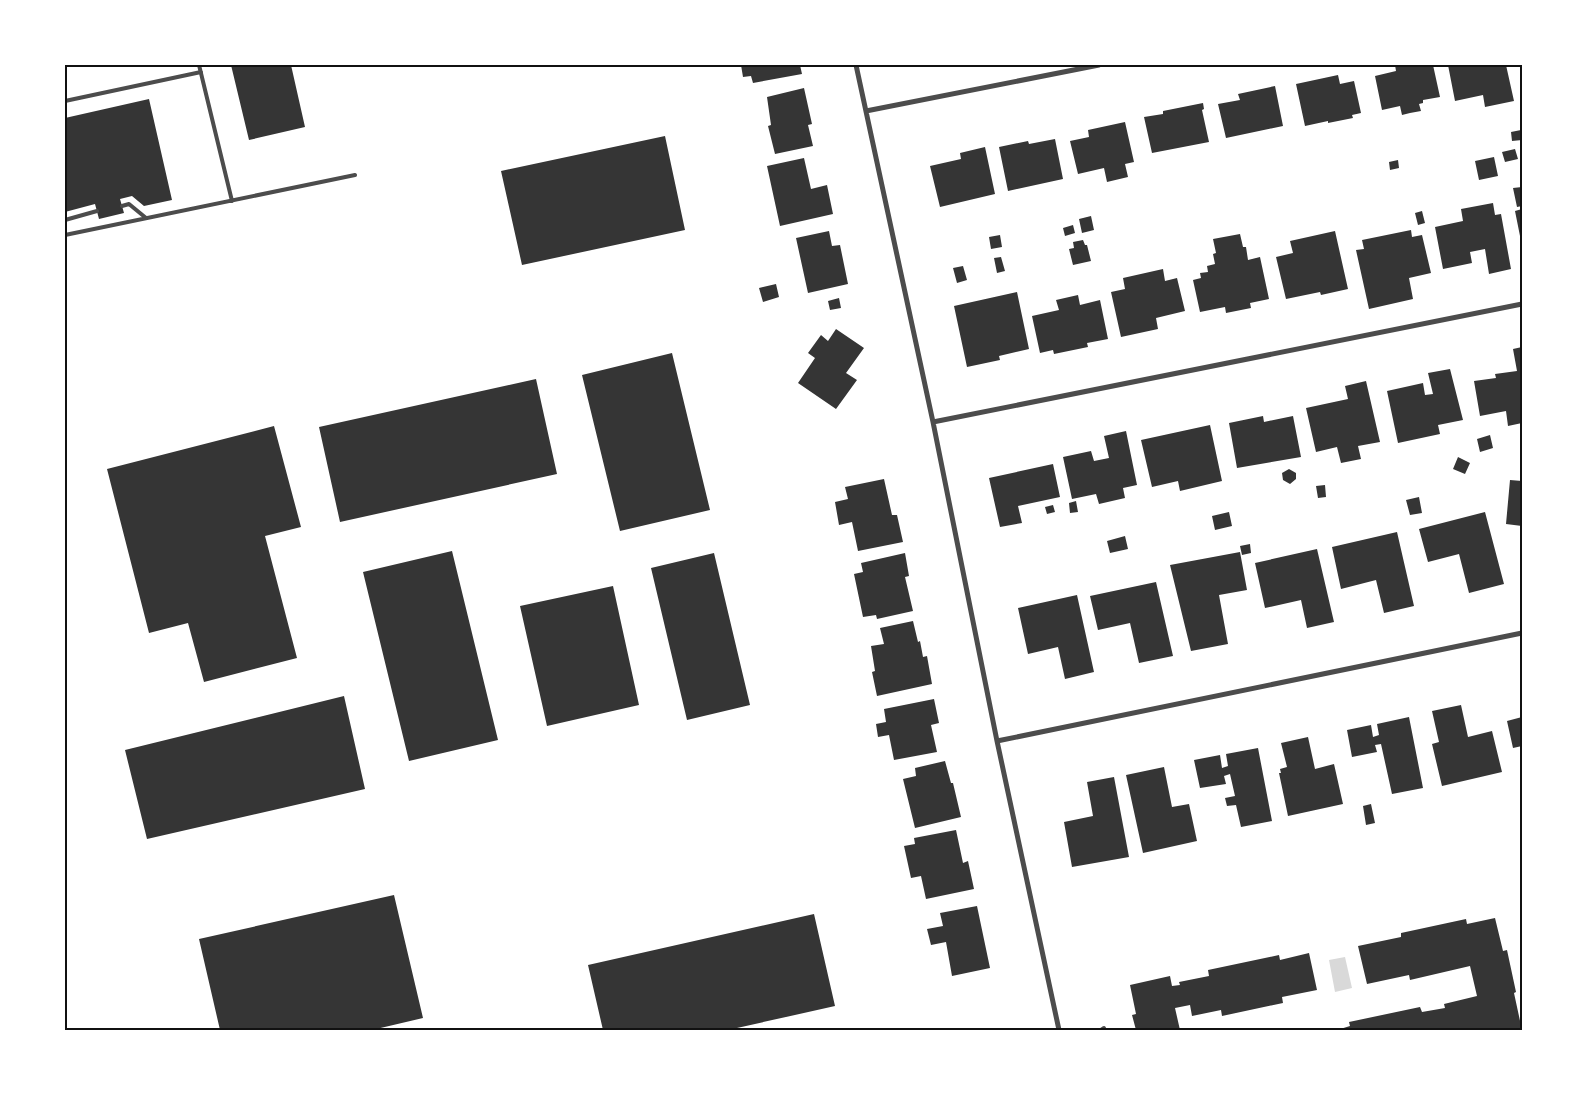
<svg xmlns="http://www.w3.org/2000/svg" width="1587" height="1095" viewBox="0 0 1587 1095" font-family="Ubuntu,sans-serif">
	<rect width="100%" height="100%" fill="#fff"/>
	<!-- water -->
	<path fill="#d9d9d9" d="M 1345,957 L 1352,988 L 1335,992 L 1329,960 Z"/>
	<!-- building -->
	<path fill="#353535" d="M 231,65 L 291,65 L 305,127 L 249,140 Z
		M 741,65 L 800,65 L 802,74 L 753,83 L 751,76 L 743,77 Z
		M 1395,65 L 1433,65 L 1440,97 L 1423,100 L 1423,103 L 1419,104 L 1421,111 L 1410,113 L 1402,115 L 1400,106 L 1382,110 L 1375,76 L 1396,71 Z
		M 1448,65 L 1506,65 L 1514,101 L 1485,107 L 1483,95 L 1455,101 Z
		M 1338,75 L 1340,84 L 1354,81 L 1361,113 L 1352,115 L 1353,118 L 1328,123 L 1328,121 L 1305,126 L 1296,84 Z
		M 1275,86 L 1283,126 L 1226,138 L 1218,104 L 1240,100 L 1238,94 Z
		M 804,88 L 812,124 L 808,125 L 813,146 L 775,154 L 768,126 L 771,125 L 767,97 Z
		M 149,99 L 172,200 L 144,206 L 132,196 L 120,199 L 124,213 L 99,219 L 95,204 L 65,212 L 65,118 Z
		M 1203,103 L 1204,109 L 1202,110 L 1209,142 L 1152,153 L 1144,117 L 1163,114 L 1163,111 Z
		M 1125,122 L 1134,162 L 1125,164 L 1128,177 L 1107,182 L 1104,168 L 1078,174 L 1070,141 L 1089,137 L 1088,130 Z
		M 1521,130 L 1522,140 L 1512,141 L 1511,132 Z
		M 665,136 L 685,230 L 522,265 L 501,171 Z
		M 1055,139 L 1063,179 L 1008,191 L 999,147 L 1028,141 L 1029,144 Z
		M 985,147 L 995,194 L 940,207 L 930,166 L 961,159 L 960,153 Z
		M 1515,149 L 1518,159 L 1505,162 L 1502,152 Z
		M 1494,157 L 1498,176 L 1479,180 L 1475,161 Z
		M 804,158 L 811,189 L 827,185 L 833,214 L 780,226 L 767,166 Z
		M 1398,160 L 1399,168 L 1390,170 L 1389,162 Z
		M 1522,187 L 1522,206 L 1517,207 L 1513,188 Z
		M 1493,203 L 1495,215 L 1501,214 L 1511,269 L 1489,274 L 1485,249 L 1470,252 L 1472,263 L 1443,269 L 1435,227 L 1463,221 L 1461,209 Z
		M 1522,209 L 1522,241 L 1521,241 L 1515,211 Z
		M 1422,211 L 1425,223 L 1418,225 L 1415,213 Z
		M 1091,216 L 1094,230 L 1082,233 L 1079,219 Z
		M 1073,225 L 1075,233 L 1065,236 L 1063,228 Z
		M 1411,230 L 1412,237 L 1422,235 L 1431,273 L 1409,278 L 1413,299 L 1369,309 L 1356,250 L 1364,249 L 1362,240 Z
		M 829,231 L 832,246 L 840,245 L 848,284 L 808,293 L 796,238 Z
		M 1335,231 L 1348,289 L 1321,295 L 1320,292 L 1286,299 L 1276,257 L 1293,253 L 1290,241 Z
		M 1240,234 L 1243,247 L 1246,247 L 1248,260 L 1260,257 L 1269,299 L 1250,303 L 1251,308 L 1226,313 L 1225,307 L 1200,312 L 1193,280 L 1201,278 L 1200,273 L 1208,272 L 1207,266 L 1215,264 L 1213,254 L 1216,253 L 1213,239 Z
		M 1000,235 L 1002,247 L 991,249 L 989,237 Z
		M 1083,240 L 1085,245 L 1087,245 L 1091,261 L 1073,265 L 1069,249 L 1074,248 L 1073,242 Z
		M 1001,257 L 1005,271 L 997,273 L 994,258 Z
		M 963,266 L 967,280 L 957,283 L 953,268 Z
		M 1163,269 L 1165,281 L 1177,278 L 1185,311 L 1156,318 L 1158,329 L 1121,337 L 1111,292 L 1125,289 L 1123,278 Z
		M 776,284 L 779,297 L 763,302 L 759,288 Z
		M 1017,292 L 1029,349 L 999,356 L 1000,360 L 967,367 L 954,306 Z
		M 1078,295 L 1080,305 L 1100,300 L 1108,339 L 1087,343 L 1088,347 L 1054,354 L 1053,350 L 1040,353 L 1032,316 L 1059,310 L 1056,300 Z
		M 839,298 L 841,308 L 830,310 L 828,301 Z
		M 836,329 L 864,348 L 846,373 L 857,380 L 836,409 L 798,383 L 815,358 L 808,353 L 821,335 L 828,341 Z
		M 1522,347 L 1522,423 L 1508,426 L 1506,411 L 1480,416 L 1474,381 L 1496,378 L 1495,374 L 1517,371 L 1513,349 Z
		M 672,353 L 710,510 L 620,531 L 582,375 Z
		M 1450,369 L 1463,420 L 1438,425 L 1440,434 L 1398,443 L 1387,391 L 1423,383 L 1425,395 L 1433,394 L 1428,373 Z
		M 536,379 L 557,474 L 340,522 L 319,427 Z
		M 1366,381 L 1380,442 L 1358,446 L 1361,459 L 1341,463 L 1337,447 L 1316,452 L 1306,408 L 1348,399 L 1345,386 Z
		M 1263,416 L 1264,422 L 1293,416 L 1301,457 L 1237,468 L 1229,423 Z
		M 1210,425 L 1222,481 L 1180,491 L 1178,481 L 1152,487 L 1141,440 Z
		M 274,426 L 301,527 L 265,536 L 297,658 L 204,682 L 188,623 L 149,633 L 107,469 Z
		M 1126,431 L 1137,485 L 1123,488 L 1125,498 L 1099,504 L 1096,494 L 1072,499 L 1063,457 L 1091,451 L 1094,461 L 1109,458 L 1104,436 Z
		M 1490,435 L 1493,448 L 1480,452 L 1477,439 Z
		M 1458,457 L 1470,463 L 1465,474 L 1453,469 Z
		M 1053,464 L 1060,497 L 1018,506 L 1022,523 L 1000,527 L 989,478 Z
		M 1289,469 L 1296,473 L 1296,479 L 1290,484 L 1283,480 L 1282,473 Z
		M 884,479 L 892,515 L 897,515 L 903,542 L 858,551 L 852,522 L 839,525 L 835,502 L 848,499 L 845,487 Z
		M 1510,480 L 1522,481 L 1522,526 L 1506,524 Z
		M 1325,485 L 1326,497 L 1318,498 L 1316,486 Z
		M 1419,497 L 1422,513 L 1410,515 L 1406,500 Z
		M 1076,501 L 1078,512 L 1070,513 L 1069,503 Z
		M 1053,505 L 1055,512 L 1047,514 L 1045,507 Z
		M 1229,512 L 1232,526 L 1215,530 L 1212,516 Z
		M 1485,512 L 1504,584 L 1469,593 L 1459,554 L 1428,562 L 1419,529 Z
		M 1397,532 L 1414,606 L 1384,613 L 1376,580 L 1341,589 L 1332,547 Z
		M 1125,536 L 1128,549 L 1110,553 L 1107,541 Z
		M 1250,544 L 1251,553 L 1242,555 L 1240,546 Z
		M 1317,549 L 1334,622 L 1307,628 L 1301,600 L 1265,608 L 1255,563 Z
		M 452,551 L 498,740 L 409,761 L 363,572 Z
		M 1240,552 L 1247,590 L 1219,595 L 1228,644 L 1191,651 L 1170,565 Z
		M 714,553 L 750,705 L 687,720 L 651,568 Z
		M 905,553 L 909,576 L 905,577 L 913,611 L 877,619 L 876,615 L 863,617 L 854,574 L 863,572 L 861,563 Z
		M 1156,582 L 1173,656 L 1139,663 L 1130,623 L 1098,630 L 1090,596 Z
		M 613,586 L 639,705 L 547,726 L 520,606 Z
		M 1077,595 L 1094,672 L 1065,679 L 1058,647 L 1028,654 L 1018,608 Z
		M 913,621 L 918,642 L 920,641 L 923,657 L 927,656 L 932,684 L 877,696 L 872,672 L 875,671 L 871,646 L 884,644 L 880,628 Z
		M 344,696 L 365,789 L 147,839 L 125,750 Z
		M 934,699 L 939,723 L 931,725 L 937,752 L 894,760 L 889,735 L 878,737 L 876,724 L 886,722 L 884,709 Z
		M 1461,705 L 1468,737 L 1492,731 L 1502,772 L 1442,786 L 1432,744 L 1439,742 L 1432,711 Z
		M 1409,717 L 1423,788 L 1392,794 L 1381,744 L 1375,745 L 1377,752 L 1352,757 L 1347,730 L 1371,725 L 1373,737 L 1379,735 L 1377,724 Z
		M 1522,717 L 1522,746 L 1513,748 L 1507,721 Z
		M 1308,737 L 1315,769 L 1334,764 L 1343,804 L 1288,816 L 1279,773 L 1281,773 L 1280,769 L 1287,767 L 1281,743 Z
		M 1258,748 L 1272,821 L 1241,827 L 1236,805 L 1227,806 L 1225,798 L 1235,796 L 1230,774 L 1224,776 L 1226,784 L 1200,788 L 1194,760 L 1220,755 L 1222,768 L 1228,766 L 1226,754 Z
		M 945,761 L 951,783 L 953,783 L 961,817 L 915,828 L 903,779 L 916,776 L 915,768 Z
		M 1164,767 L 1172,807 L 1189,804 L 1197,841 L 1143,853 L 1126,775 Z
		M 1114,777 L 1129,857 L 1072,867 L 1064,822 L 1093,816 L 1087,782 Z
		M 1371,804 L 1375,823 L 1366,825 L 1363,806 Z
		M 956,830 L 963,863 L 968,861 L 974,889 L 926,899 L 921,876 L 911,878 L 904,846 L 915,844 L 914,838 Z
		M 394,895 L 423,1018 L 372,1030 L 220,1030 L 199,939 Z
		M 977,906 L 990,968 L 952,976 L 946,942 L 931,945 L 927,929 L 943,926 L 940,913 Z
		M 814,914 L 835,1006 L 728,1030 L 603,1030 L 588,965 Z
		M 1495,918 L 1503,951 L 1507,950 L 1516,992 L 1514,993 L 1522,1030 L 1337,1030 L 1350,1026 L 1349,1022 L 1420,1007 L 1422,1012 L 1445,1008 L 1444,1004 L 1477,996 L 1470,966 L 1410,980 L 1409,975 L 1367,984 L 1358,946 L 1401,937 L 1401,933 L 1466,919 L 1467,924 Z
		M 1309,953 L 1317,990 L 1282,997 L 1283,1003 L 1222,1016 L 1221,1010 L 1192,1016 L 1190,1005 L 1175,1008 L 1180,1030 L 1136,1030 L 1132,1015 L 1136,1014 L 1130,985 L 1170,976 L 1172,986 L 1180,985 L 1179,982 L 1209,976 L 1208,970 L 1279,955 L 1280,960 Z"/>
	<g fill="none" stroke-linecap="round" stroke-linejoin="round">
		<!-- service -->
		<path stroke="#4c4c4c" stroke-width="4" d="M 199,65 L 232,201
			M 65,101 L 201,72
			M 122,206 L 129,204 L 146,218
			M 65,220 L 97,211
			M 65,235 L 355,175
			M 1101,1030 L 1104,1028"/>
		<!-- minor -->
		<path stroke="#4c4c4c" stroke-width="5" d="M 856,65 L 933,422 L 997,741 L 1059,1030
			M 866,111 L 1099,65
			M 933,422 L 1522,304
			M 997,741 L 1522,633"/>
	</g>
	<!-- border -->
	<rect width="1587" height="1095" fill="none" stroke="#ffffff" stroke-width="132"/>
	<rect x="66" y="66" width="1455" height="963" fill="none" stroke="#111" stroke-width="2"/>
</svg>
